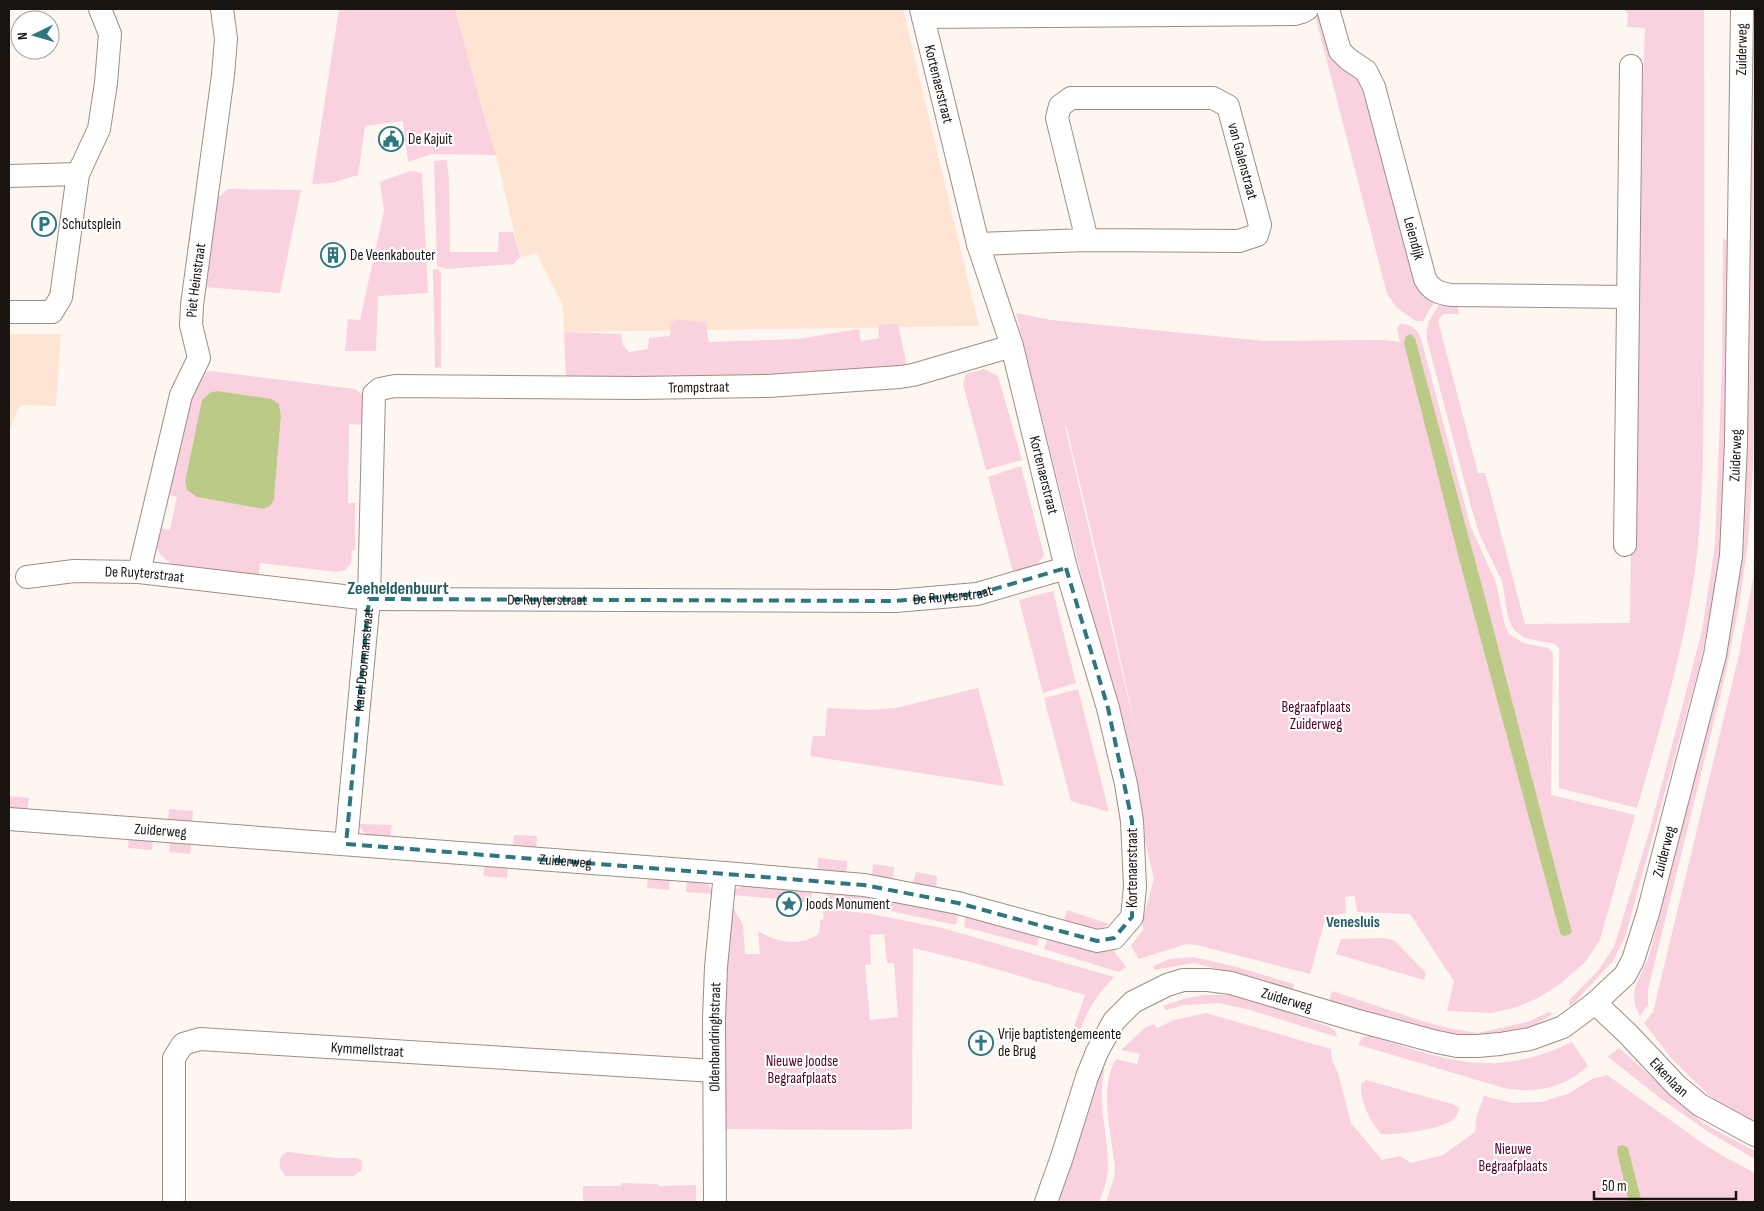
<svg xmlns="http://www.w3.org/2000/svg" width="1764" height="1211" viewBox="0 0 1764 1211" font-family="'Sofia Sans Condensed',sans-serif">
	<rect width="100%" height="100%" fill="#fdf6f1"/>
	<!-- built -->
	<path fill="#fee5d3" d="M 455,9 L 903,9 L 979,326 L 564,332 L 563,305 L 537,254 L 520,257 L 496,155 L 486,123 Z
		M 9,334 L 61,334 L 56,406 L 20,405 L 9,431 Z"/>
	<!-- green -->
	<path fill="#fad1de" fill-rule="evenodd" d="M 339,9 L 455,9 L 486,123 L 496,155 L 432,154 L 408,162 L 403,121 L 365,126 L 358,175 L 331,183 L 312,184 Z
		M 1624,9 L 1704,9 C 1704,121 1705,233 1704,345 C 1703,411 1705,478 1698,544 C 1689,634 1662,721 1637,808 L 1559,788 L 1559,648 L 1555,644 L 1525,638 L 1514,630 L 1508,617 L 1502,581 L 1480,536 L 1472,510 L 1427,340 C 1425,323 1433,313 1443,300 L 1456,301 L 1459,314 L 1443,314 L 1438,321 L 1478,473 L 1485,473 L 1525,624 L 1630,623 L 1634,302 L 1645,28 L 1627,27 L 1628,14 Z
		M 1317,10 L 1357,73 L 1437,297 L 1423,321 L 1416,321 L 1397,308 L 1387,294 L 1314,11 Z
		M 1755,28 L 1755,288 L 1753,468 L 1748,543 L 1739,605 L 1726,672 L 1648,990 L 1648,1005 L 1640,1016 L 1635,1005 L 1634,995 L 1636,985 L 1649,956 L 1679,840 L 1716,687 L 1741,550 L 1746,473 L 1752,41 Z
		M 447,160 L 449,181 L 450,252 L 498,252 L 499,232 L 513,232 L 520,257 L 513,264 L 447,269 L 437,266 L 434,161 Z
		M 410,171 L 422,173 L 428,293 L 378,296 L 376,351 L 345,351 L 348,319 L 360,320 L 384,211 L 380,182 Z
		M 228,189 L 301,190 L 280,293 L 204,287 L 217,199 Z
		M 1723,238 L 1729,243 L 1726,419 L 1721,536 L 1718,569 L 1709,621 L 1699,668 L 1625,937 L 1613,961 L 1573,1004 L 1569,1005 L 1569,1000 L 1598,971 L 1614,947 L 1650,829 L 1702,631 L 1715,545 L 1722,367 Z
		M 438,269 L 441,273 L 441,367 L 435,368 L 433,270 Z
		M 1016,313 L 1051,320 L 1265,341 L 1383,340 L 1400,342 L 1397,329 L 1400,324 C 1413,324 1418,330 1422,342 L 1470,525 L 1496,583 L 1505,626 L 1509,634 L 1523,643 L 1548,648 L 1553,654 L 1551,795 L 1635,815 L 1600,940 L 1585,962 L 1560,984 L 1538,998 L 1517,1007 L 1492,1013 L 1447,1011 L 1454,981 L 1410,914 L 1357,912 L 1355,896 L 1345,897 L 1346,913 L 1326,917 L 1310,974 L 1197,945 L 1186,944 L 1139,959 L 1131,946 L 1143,930 L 1143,919 L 1154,879 L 1121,735 ZM 1415,338 L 1488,608 L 1572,932 L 1569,935 L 1560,933 L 1464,578 ZM 1066,425 L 1107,598 L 1138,741 L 1065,426 Z
		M 677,319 L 705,322 L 709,342 L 797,339 L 859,329 L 861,341 L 879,338 L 878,325 L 898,324 L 908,371 L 821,375 L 566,377 L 564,332 L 621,334 L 623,345 L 629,352 L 648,349 L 649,338 L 670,336 L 671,323 Z
		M 984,369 L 998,376 L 1022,460 L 986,470 L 963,384 L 966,374 Z
		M 210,371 L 355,389 L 362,395 L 362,425 L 349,424 L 348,503 L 355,503 L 355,550 L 352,550 L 351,564 L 345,570 L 337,572 L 260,563 L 258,579 L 174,567 L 160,554 L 156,546 L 156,527 L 170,530 L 177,497 L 163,493 L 199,374 ZM 218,391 L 272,399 L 279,404 L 281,416 L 274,499 L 263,509 L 197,497 L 187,490 L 185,480 L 202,400 L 211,392 Z
		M 1021,466 L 1044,555 L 1036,566 L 1013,572 L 988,477 Z
		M 1755,519 L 1755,1126 L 1716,1102 L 1671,1058 L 1644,1023 L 1653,1012 L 1739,655 L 1753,579 Z
		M 1053,591 L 1076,683 L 1043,693 L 1019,600 Z
		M 978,688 L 1004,786 L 810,756 L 813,736 L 825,736 L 827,708 L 869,710 L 896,708 Z
		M 1078,689 L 1109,812 L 1071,801 L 1044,698 Z
		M 9,796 L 29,798 L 27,812 L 9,809 Z
		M 169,809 L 193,811 L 192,824 L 168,822 Z
		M 359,824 L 392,825 L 390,839 C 377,837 363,838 359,824 Z
		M 514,835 L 537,836 L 536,850 L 513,848 Z
		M 129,836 L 153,837 L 152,850 L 128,848 Z
		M 171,838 L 192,839 L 190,854 L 169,852 Z
		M 818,858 L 847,861 L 846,874 L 818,871 Z
		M 485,863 L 508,865 L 507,878 L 483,876 Z
		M 873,864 L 894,867 L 893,881 L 872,877 Z
		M 916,872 L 937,876 L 936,889 L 913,884 Z
		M 648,875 L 670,876 L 669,890 L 647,888 Z
		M 687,878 L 707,883 L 715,894 L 686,892 Z
		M 749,883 L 812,889 L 811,901 L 802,902 L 794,891 L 787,891 L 780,899 L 733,895 L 736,889 Z
		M 831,889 L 874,894 L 871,908 L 826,903 L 826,893 Z
		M 882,896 L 959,911 L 956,925 L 881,909 Z
		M 730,902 L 743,925 L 745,954 L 760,954 L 758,931 C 773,940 791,946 809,939 C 812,938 817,936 819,933 C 820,929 820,924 820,920 L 824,919 L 822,908 L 871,914 L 942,928 L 1114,977 C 1094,998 1087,1011 1077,1038 L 1070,1039 L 1085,995 L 971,962 L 913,948 L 912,1129 L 881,1130 L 721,1129 L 721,1004 ZM 884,934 L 887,963 L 894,963 L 898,1017 L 870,1020 L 865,965 L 871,964 L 870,935 Z
		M 1067,910 L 1109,924 C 1095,935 1078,928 1063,923 Z
		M 966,913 L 1040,934 L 1037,946 L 964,927 Z
		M 1048,936 L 1114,951 L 1126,967 L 1119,972 L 1044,949 Z
		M 1384,938 L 1395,941 L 1426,973 L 1424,980 L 1336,954 L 1341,939 Z
		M 1193,957 L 1233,966 L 1294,984 L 1293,989 L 1194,963 L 1155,970 L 1153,966 L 1170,959 Z
		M 1332,991 L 1422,1021 L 1453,1029 L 1478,1033 L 1527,1022 L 1549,1012 L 1553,1014 L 1530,1028 L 1480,1036 L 1446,1035 L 1329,1001 Z
		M 1204,995 L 1237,995 L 1330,1027 L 1335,1031 L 1337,1037 L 1250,1010 L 1219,1003 L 1184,1005 L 1166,1010 L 1163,1006 L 1183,999 Z
		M 1206,1013 L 1331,1049 L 1332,1060 L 1338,1073 L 1351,1123 L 1382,1160 L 1400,1156 L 1411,1163 L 1443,1155 L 1475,1132 L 1476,1118 L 1484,1096 L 1513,1103 L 1541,1102 L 1568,1094 L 1592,1079 L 1607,1075 L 1705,1145 L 1723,1156 L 1755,1173 L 1755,1202 L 1642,1202 L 1628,1148 L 1617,1153 L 1629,1202 L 1106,1202 L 1114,1178 L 1115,1168 C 1112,1135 1098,1090 1116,1059 L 1137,1064 L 1140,1054 L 1121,1050 L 1146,1027 L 1154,1024 L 1157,1028 L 1174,1020 Z
		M 1370,1036 C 1448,1060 1493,1080 1572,1042 L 1588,1066 C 1564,1088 1536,1094 1504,1088 L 1359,1045 C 1360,1038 1364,1036 1370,1036 Z
		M 1619,1048 L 1704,1124 L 1755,1151 L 1755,1159 L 1707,1131 L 1660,1098 L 1608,1057 Z
		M 1101,1066 L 1105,1069 C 1096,1100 1108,1133 1108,1165 C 1108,1178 1104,1190 1099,1202 L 1056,1202 Z
		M 1366,1080 L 1452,1104 L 1460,1108 C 1458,1111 1457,1116 1454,1119 C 1446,1128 1395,1136 1381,1134 C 1370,1121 1360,1102 1361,1084 Z
		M 288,1152 L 336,1158 L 356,1158 L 361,1160 L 362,1164 L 361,1171 L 353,1176 L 286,1176 C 279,1170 278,1163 282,1155 Z
		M 622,1183 L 657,1184 L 659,1186 L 696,1185 L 696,1202 L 583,1202 L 583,1186 L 620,1186 Z"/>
	<!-- water -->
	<path fill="#bcca88" d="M 1411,334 L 1415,338 L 1488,608 L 1572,932 L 1569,935 L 1563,936 L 1560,933 L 1464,578 L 1404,343 L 1406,336 Z
		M 218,391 L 272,399 L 279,404 L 281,416 L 274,499 L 270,506 L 263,509 L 197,497 L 187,490 L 185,481 L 202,400 L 211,392 Z
		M 1622,1145 L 1628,1148 L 1642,1202 L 1629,1202 L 1617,1152 L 1618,1146 Z"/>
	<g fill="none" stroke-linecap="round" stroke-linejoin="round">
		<defs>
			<g id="minor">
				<path id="s1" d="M 1328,9 L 1340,51 L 1348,59 L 1366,71 L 1374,87 L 1425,279 C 1431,290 1438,293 1451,295 L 1628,297"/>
				<path d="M 923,17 L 1295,14 L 1302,12 L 1307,9"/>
				<path d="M 9,176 L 78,174"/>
				<path d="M 978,244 L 1087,240 L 1239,241 L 1257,235 L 1260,225 L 1228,106 L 1213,98 L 1071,98 L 1060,106 L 1057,118 L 1087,240"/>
				<path d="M 9,312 L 52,312 L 61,297 L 78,174 L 99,129 L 106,83 L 110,34 L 100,9"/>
				<path d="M 1625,545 L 1631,66"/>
				<path id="s2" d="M 139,572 L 181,395 L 199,358 L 191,325 L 192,305 L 223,75 L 226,39 L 222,9"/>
				<path id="s3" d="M 27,577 L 74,571 L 139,572 L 369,599 L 895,601 L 977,594 L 1066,568"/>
				<path id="s4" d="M 9,819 L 725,873 L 864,885 L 958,903 L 1097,941 L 1114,938 L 1132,917 L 1135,887 L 1132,821 L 1126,784 L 1108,708 L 1066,568 L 1012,346 L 978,244 L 921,9"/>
				<path id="s5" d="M 346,844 L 369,599 L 374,394 L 380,389 L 395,386 L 637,388 L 768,386 L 900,377 L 913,375 L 1012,346"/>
				<path id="s6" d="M 1595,1003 L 1627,1033 L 1677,1086 L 1700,1105 L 1755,1135"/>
				<path id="s7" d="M 174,1202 L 174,1058 L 183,1044 L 200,1039 L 714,1071"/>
				<path id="s8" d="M 715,1202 L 714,1019 L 716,967 L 725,873"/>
				<path id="s9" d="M 1046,1202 L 1062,1157 L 1087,1077 L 1097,1052 L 1114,1021 L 1133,1002 L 1167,985 L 1183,980 L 1208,980 L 1231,983 L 1355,1020 L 1437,1042 L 1457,1046 L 1477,1046 L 1500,1044 L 1530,1039 L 1563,1027 L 1595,1003 L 1625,975 L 1633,960 L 1648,913 L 1715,655 L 1731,556 L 1736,443 L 1742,9"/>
			</g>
		</defs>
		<!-- minor casing -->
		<use href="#minor" stroke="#9e8e82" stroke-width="24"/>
		<!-- minor -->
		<use href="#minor" stroke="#fff" stroke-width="22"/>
	</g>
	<!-- marked area -->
	<path fill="none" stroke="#2e7680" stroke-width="4" stroke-dasharray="10 6" stroke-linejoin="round" d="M 1066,568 L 1108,708 L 1132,821 L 1132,917 L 1114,938 L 1097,941 L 958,903 L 864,885 L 346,844 L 369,599 L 895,601 L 977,594 Z"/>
	<!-- icons -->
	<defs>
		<symbol id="civic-ring" viewBox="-11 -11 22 22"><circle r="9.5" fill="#fff" stroke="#2e7680" stroke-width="1.5"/><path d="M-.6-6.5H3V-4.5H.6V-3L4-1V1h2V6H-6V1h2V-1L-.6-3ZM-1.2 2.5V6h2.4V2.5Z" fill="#2e7680"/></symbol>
		<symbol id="parking-ring" viewBox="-11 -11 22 22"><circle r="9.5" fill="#fff" stroke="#2e7680" stroke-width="1.5"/><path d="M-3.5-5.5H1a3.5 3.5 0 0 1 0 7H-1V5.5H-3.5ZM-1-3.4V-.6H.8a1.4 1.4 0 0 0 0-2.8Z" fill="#2e7680"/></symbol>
		<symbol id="building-ring" viewBox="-11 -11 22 22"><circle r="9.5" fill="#fff" stroke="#2e7680" stroke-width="1.5"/><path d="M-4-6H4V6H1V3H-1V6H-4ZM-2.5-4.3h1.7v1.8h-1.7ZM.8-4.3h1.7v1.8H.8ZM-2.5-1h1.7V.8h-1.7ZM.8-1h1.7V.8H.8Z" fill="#2e7680"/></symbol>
		<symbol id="sight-ring" viewBox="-11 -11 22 22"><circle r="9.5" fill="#fff" stroke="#2e7680" stroke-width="1.5"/><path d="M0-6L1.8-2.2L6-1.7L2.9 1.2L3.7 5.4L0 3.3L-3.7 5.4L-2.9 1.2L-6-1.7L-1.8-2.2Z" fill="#2e7680"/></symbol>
		<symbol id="church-ring" viewBox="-11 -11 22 22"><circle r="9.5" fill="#fff" stroke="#2e7680" stroke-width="1.5"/><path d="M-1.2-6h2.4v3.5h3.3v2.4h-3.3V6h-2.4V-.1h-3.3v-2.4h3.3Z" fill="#2e7680"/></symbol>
	</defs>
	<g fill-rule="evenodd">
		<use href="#civic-ring" x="377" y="125" width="28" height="28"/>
		<use href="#parking-ring" x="30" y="210" width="28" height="28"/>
		<use href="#building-ring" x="319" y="241" width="28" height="28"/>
		<use href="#sight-ring" x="775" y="890" width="28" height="28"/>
		<use href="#church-ring" x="967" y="1029" width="28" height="28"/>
	</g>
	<g text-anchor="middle" stroke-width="4.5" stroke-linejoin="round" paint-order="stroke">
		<!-- street labels -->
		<g font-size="15" fill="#1a1410" stroke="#fff">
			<text dy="5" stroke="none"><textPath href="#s9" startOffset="1688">Zuiderweg</textPath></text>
			<text transform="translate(939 84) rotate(76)" y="5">Kortenaerstraat</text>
			<text transform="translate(1243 161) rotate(75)" y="5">van Galenstraat</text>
			<text dy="5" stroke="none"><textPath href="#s1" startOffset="251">Leiendijk</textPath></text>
			<text dy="5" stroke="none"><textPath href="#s2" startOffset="302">Piet Heinstraat</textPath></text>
			<text dy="5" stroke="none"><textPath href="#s5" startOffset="778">Trompstraat</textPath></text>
			<text dy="5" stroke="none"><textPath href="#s9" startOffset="1282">Zuiderweg</textPath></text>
			<text transform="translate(1044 475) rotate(76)" y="5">Kortenaerstraat</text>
			<text dy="5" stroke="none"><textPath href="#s3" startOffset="118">De Ruyterstraat</textPath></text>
			<text dy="5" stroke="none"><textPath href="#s3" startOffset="928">De Ruyterstraat</textPath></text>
			<text dy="5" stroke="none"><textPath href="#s3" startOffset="522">De Ruyterstraat</textPath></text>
			<text dy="5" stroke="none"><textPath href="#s5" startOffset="185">Karel Doormanstraat</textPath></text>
			<text dy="5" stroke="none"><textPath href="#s4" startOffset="152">Zuiderweg</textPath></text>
			<text dy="5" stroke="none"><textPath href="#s9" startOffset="878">Zuiderweg</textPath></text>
			<text dy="5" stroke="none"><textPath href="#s4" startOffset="558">Zuiderweg</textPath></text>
			<text transform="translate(1132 868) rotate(-90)" y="5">Kortenaerstraat</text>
			<text dy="5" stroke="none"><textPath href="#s9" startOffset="382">Zuiderweg</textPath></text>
			<text dy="5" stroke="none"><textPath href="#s8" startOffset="165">Oldenbandringhstraat</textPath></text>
			<text dy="5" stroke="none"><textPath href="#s7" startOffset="346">Kymmellstraat</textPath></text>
			<text dy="5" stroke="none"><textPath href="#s6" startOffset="105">Eikenlaan</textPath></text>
		</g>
		<!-- poi labels -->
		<g font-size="15" fill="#1a1410" stroke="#fff" text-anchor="start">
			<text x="408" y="144">De Kajuit</text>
			<text x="62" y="229">Schutsplein</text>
			<text x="350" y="260">De Veenkabouter</text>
			<text x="806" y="909">Joods Monument</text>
			<text x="998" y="1039">Vrije baptistengemeente<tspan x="998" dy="17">de Brug</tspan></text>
		</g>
		<!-- park labels -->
		<g font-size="15" fill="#53002a" stroke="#fff">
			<text x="1316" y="712">Begraafplaats<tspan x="1316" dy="17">Zuiderweg</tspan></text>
			<text x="802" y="1066">Nieuwe Joodse<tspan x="802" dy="17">Begraafplaats</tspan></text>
			<text x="1513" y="1154">Nieuwe<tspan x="1513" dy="17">Begraafplaats</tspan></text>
		</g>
		<!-- neighbourhood labels -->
		<g font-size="16" font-weight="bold" fill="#235c64" stroke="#fff">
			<text x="1353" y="927">Venesluis</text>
		</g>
		<!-- quarter labels -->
		<g font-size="18" font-weight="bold" fill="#235c64" stroke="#fff">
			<text x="398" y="594">Zeeheldenbuurt</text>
		</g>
	</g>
	<!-- border -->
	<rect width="1764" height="1211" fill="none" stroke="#1a1410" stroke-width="20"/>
	<!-- north arrow -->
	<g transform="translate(35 35) rotate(265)"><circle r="24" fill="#ffffff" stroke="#a3a19f"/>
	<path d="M0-4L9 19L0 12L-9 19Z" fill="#2e7680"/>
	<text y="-8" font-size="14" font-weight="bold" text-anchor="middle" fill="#1a1410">N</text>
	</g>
	<!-- scale -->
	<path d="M1594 1191v8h142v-8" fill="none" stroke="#1a1410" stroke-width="2.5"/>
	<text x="1602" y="1191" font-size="15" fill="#1a1410" stroke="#ffffff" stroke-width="4" paint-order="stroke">50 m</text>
</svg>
